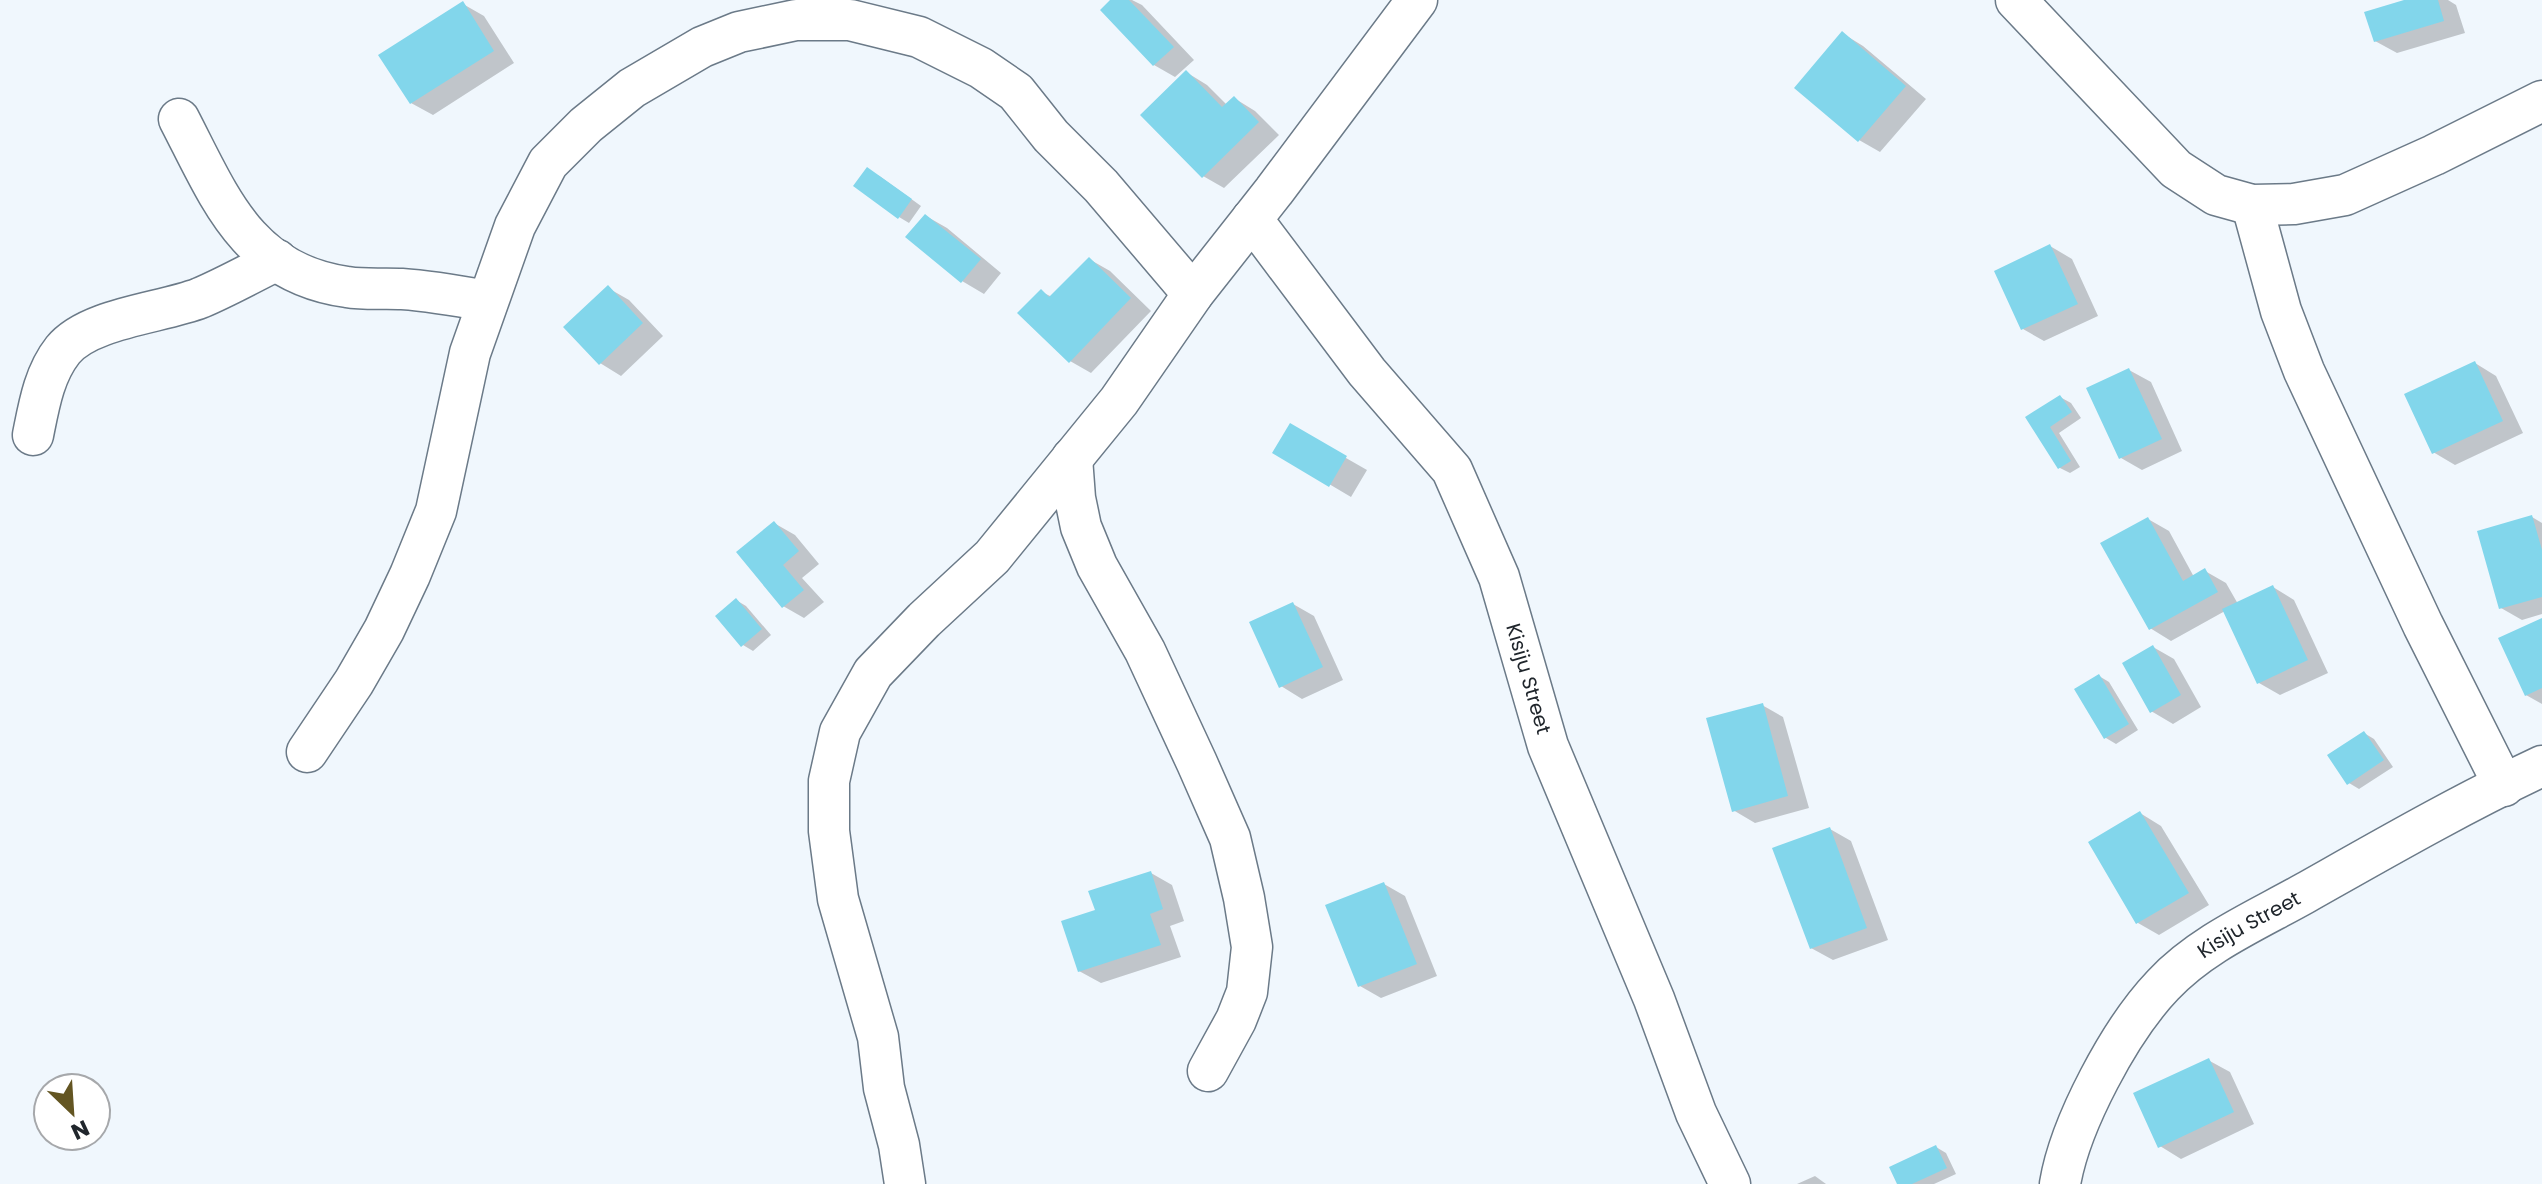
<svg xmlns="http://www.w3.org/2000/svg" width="2542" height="1184" viewBox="0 0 2542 1184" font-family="Poppins,sans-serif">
	<rect width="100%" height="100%" fill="#f0f7fd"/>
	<!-- shadow -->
	<path fill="#0003" d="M 1113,0 L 1132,0 L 1142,5 L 1194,60 L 1175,77 L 1154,65 Z
		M 2411,0 L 2448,0 L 2456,5 L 2465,33 L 2397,53 L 2375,41 Z
		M 463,4 L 484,16 L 514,63 L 433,115 L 411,103 Z
		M 1842,33 L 1863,46 L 1926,99 L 1880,152 L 1859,140 Z
		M 1186,72 L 1207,85 L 1227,105 L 1234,98 L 1255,111 L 1279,135 L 1224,188 L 1203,176 Z
		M 878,175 L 921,206 L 909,223 L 899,217 Z
		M 926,216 L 947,228 L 1001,273 L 984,294 L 962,281 L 908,237 Z
		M 2050,246 L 2072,259 L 2098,316 L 2044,341 L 2023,329 Z
		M 1089,259 L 1110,271 L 1151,311 L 1091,373 L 1070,361 L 1042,292 L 1052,297 Z
		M 608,288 L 629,300 L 663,336 L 621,376 L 600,363 Z
		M 2475,363 L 2496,376 L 2523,433 L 2455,465 L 2433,452 Z
		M 2129,370 L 2151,382 L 2182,451 L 2142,470 L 2121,458 Z
		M 2060,397 L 2071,403 L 2081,418 L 2059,433 L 2080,467 L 2070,473 L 2060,468 L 2027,418 Z
		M 1290,426 L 1367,470 L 1351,497 L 1275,452 Z
		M 2532,517 L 2542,523 L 2542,614 L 2522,620 L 2501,608 Z
		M 2148,519 L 2169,531 L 2194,577 L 2205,571 L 2226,583 L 2238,604 L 2273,587 L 2294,600 L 2328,673 L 2280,695 L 2259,683 L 2225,611 L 2171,641 L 2150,628 Z
		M 774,523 L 795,535 L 819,564 L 802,578 L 824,602 L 804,618 L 783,606 Z
		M 736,600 L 746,606 L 771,635 L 753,651 L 743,645 Z
		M 1293,604 L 1314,616 L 1343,680 L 1302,699 L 1281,686 Z
		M 2542,620 L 2542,704 L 2526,695 Z
		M 2153,647 L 2174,659 L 2201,707 L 2173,724 L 2151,711 Z
		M 2099,676 L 2109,682 L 2138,730 L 2116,744 L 2106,738 Z
		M 1762,705 L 1783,717 L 1809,808 L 1755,823 L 1733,810 Z
		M 2364,733 L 2374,739 L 2393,767 L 2359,789 L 2349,783 Z
		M 2140,813 L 2161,826 L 2209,905 L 2159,935 L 2138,923 Z
		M 1830,829 L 1851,841 L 1888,940 L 1833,960 L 1811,948 Z
		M 1151,873 L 1172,885 L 1184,921 L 1170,926 L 1181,957 L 1101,983 L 1079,971 L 1097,911 Z
		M 1384,884 L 1405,896 L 1437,976 L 1381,998 L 1360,986 Z
		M 2208,1060 L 2230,1072 L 2254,1124 L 2181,1159 L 2160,1146 Z
		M 1936,1147 L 1946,1153 L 1956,1174 L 1934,1184 L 1899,1184 Z
		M 1815,1176 L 1826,1184 L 1797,1184 Z"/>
	<!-- building -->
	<path fill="#82d6eb" d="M 1110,0 L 1129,0 L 1174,47 L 1153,66 L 1100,10 Z
		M 2404,0 L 2438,0 L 2444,21 L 2374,42 L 2364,12 Z
		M 463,1 L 494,51 L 410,104 L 378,55 Z
		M 1842,31 L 1906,86 L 1858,142 L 1794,88 Z
		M 1186,70 L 1222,107 L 1234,96 L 1259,122 L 1202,178 L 1140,115 Z
		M 867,167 L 912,199 L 898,219 L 853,186 Z
		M 925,214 L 981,259 L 961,283 L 905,237 Z
		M 2050,244 L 2078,304 L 2021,330 L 1994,271 Z
		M 1089,257 L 1131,298 L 1069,363 L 1017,313 L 1041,289 L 1049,297 Z
		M 608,285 L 643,323 L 599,365 L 563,327 Z
		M 2475,361 L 2503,421 L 2432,454 L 2404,394 Z
		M 2129,368 L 2162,439 L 2119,459 L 2086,388 Z
		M 2060,395 L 2072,412 L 2050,427 L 2071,461 L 2058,469 L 2025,417 Z
		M 1290,423 L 1347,456 L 1329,487 L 1272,453 Z
		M 2532,515 L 2542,550 L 2542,597 L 2499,609 L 2477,531 Z
		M 2148,517 L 2183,581 L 2205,568 L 2218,592 L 2149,630 L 2100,543 Z
		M 774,521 L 799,551 L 783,565 L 804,590 L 782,608 L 736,552 Z
		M 2273,585 L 2308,660 L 2257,684 L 2222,609 Z
		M 736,598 L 762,629 L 741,647 L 715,616 Z
		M 1293,602 L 1323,667 L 1279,688 L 1249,622 Z
		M 2542,618 L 2542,688 L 2525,696 L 2498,638 Z
		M 2153,645 L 2181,695 L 2150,713 L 2122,663 Z
		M 2099,674 L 2129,724 L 2104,739 L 2074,689 Z
		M 1763,703 L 1788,796 L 1732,812 L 1706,718 Z
		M 2364,731 L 2384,760 L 2347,785 L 2327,755 Z
		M 2140,811 L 2189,893 L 2136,924 L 2088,842 Z
		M 1830,827 L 1867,928 L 1810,949 L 1772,848 Z
		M 1151,871 L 1163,909 L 1150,914 L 1161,945 L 1078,972 L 1061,921 L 1095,910 L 1088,891 Z
		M 1384,882 L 1417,964 L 1358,987 L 1325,905 Z
		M 2209,1058 L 2234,1112 L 2158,1148 L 2133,1093 Z
		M 1936,1145 L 1947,1168 L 1912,1184 L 1897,1184 L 1889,1167 Z"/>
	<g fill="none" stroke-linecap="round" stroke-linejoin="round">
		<defs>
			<g id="minor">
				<path d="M 2016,0 L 2176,169 L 2216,195 L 2252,205 L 2294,204 L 2345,195 L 2434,155 L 2542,101"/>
				<path d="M 179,119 C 220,198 247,273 347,287 C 365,290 384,288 402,289 C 431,291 459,296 487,301"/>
				<path d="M 2252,205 L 2281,311 L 2304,371 L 2423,625 L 2504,786"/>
				<path id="s1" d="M 1252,219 L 1367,372 L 1452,470 L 1499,577 L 1548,746 L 1654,999 L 1696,1113 L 1730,1184"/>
				<path d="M 33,435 C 39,405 44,374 63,350 C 89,318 162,313 200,298 C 226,287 251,273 277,260"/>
				<path d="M 1072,458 L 1075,498 L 1081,527 L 1097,566 L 1145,651 L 1197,763 L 1230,838 L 1244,898 L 1252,947 L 1247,992 L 1236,1020 L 1208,1071"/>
				<path d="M 307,752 L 354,682 L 384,630 L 410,575 L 436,511 L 470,353 L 515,226 L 548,163 L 586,125 L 632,88 L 702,47 L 739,32 L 796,20 L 850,20 L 919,37 L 981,68 L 1016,92 L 1051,136 L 1101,186 L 1193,294"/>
				<path d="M 905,1184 L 899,1145 L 884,1088 L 878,1037 L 838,899 L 829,831 L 829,781 L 840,732 L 873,673 L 924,620 L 992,557 L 1119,401 L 1193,294 L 1274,191 L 1417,0"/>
				<path id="s2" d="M 2060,1184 C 2070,1124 2120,1030 2163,985 C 2201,944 2257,920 2305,893 C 2383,849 2461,804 2542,766"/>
			</g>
		</defs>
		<!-- minor casing -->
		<use href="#minor" stroke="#6b7a88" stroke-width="43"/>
		<!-- minor -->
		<use href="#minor" stroke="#fff" stroke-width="40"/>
	</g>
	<g text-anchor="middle" stroke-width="7" stroke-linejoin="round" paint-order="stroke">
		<!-- street labels -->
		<g font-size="20" fill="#20262c" stroke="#fff">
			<text dy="7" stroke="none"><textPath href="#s1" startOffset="544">Kisiju Street</textPath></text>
			<text dy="7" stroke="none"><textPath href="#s2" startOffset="332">Kisiju Street</textPath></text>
		</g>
	</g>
	<!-- north arrow -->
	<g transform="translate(72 1112) rotate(155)"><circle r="38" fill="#ffffff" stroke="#a6a8ab" stroke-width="2"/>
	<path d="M0-6L14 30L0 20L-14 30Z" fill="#635522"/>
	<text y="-12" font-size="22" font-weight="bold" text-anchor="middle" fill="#20262c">N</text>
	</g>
</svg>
